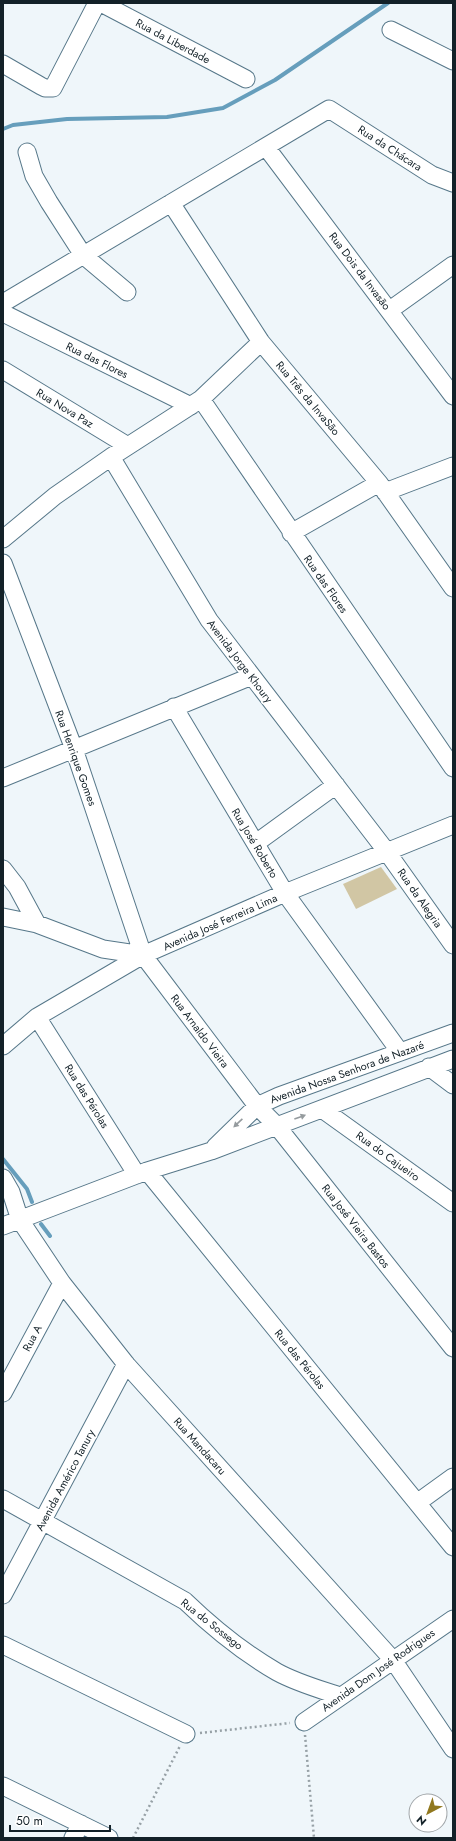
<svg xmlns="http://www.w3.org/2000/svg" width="456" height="1841" viewBox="0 0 456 1841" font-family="Jost,sans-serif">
	<rect width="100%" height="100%" fill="#eff6fa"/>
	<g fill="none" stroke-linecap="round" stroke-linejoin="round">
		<!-- stream -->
		<path stroke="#669ebc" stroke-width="4" d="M 3,129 L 13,125 L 67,119 L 167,117 L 223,108 L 275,80 L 388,3
			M 3,1159 L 27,1189 L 32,1202
			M 41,1224 L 50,1236"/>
	</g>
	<!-- building -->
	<path fill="#d1c6a4" d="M 381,867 L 397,889 L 356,909 L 343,884 Z"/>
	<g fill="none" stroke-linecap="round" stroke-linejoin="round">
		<defs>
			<path id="minor" d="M 101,3 L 246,79
				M 391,30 L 453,61
				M 3,64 L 41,86 L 45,88 L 53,88 L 97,3
				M 266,147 L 453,396
				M 27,152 L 34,176 L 49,202 L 83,255 L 127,292
				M 171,203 L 261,342 L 379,483 L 453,588
				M 3,303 L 329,109 L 432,175 L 453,183
				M 390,310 L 453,265
				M 3,313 L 191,406
				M 3,370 L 128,446
				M 201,399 L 453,768
				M 111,457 L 209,620 L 387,852 L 453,945
				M 385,492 L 453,466
				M 291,533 L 379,483
				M 3,539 L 55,496 L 111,457 L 201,399 L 261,342
				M 3,563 L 74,749 L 143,955 L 257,1106 L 276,1125 L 453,1348
				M 174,707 L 285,893 L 400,1052
				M 3,778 L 252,676
				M 256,843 L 336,785
				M 3,869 L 17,887 L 37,924
				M 3,917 L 37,924 L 103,949 L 143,955
				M 37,1017 L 137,1175
				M 3,1046 L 37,1017 L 143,955 L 285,893 L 453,825
				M 429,1067 L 453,1085
				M 322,1109 L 453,1203
				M 215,1147 L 257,1106 L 279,1096 L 453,1033
				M 147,1171 L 453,1547
				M 3,1178 L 11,1192 L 20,1220 L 62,1283 L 126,1364 L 393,1660 L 453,1749
				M 3,1226 L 147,1171 L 211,1151 L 453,1059
				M 3,1393 L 62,1283
				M 3,1499 L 185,1601 C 212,1627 244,1653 277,1672 C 297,1683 319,1689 340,1696
				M 417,1503 L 453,1477
				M 3,1595 L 126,1364
				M 3,1645 L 186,1734
				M 304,1722 L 453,1619
				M 3,1786 L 109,1838
				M 73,1838 L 81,1824"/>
		</defs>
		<!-- minor casing -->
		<use href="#minor" stroke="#567789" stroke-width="19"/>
		<!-- path -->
		<path stroke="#97a1a6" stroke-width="2.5" stroke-dasharray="2 3" stroke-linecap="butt" d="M 200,1733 L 290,1723
			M 305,1735 L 314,1838
			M 133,1838 L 180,1746"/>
		<!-- minor -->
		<use href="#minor" stroke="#fff" stroke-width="17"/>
	</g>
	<!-- one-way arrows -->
	<defs><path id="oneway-solid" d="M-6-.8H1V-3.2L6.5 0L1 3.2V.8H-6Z"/></defs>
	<g fill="#959b9e">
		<use href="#oneway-solid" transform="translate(300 1117) rotate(-20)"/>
		<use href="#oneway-solid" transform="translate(238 1123) rotate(137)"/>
	</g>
	<g text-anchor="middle" stroke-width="3.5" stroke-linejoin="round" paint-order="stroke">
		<!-- street labels -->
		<g font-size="11" fill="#132128" stroke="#fff">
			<text transform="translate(173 41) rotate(28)" y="4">Rua da Liberdade</text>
			<text transform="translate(390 148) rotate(33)" y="4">Rua da Chácara</text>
			<text transform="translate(360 271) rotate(53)" y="4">Rua Dois da Invasão</text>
			<text transform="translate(97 360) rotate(26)" y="4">Rua das Flores</text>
			<text transform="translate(308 398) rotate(50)" y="4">Rua Três da InvaSão</text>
			<text transform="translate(65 408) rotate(31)" y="4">Rua Nova Paz</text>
			<text transform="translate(326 584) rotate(55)" y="4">Rua das Flores</text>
			<text transform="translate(240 661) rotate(53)" y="4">Avenida Jorge Khoury</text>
			<text transform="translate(76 758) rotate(70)" y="4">Rua Henrique Gomes</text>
			<text transform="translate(255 843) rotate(59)" y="4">Rua José Roberto</text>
			<text transform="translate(420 898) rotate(55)" y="4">Rua da Alegria</text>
			<text transform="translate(220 922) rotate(-24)" y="4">Avenida José Ferreira Lima</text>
			<text transform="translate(200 1031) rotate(53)" y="4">Rua Arnaldo Vieira</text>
			<text transform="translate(347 1072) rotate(-20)" y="4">Avenida Nossa Senhora de Nazaré</text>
			<text transform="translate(87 1096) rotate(58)" y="4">Rua das Pérolas</text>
			<text transform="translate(388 1156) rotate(36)" y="4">Rua do Cajueiro</text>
			<text transform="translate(356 1226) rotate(52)" y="4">Rua José Vieira Bastos</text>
			<text transform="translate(32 1338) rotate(-62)" y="4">Rua A</text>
			<text transform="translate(300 1359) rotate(51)" y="4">Rua das Pérolas</text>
			<text transform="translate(200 1446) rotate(48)" y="4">Rua Mandacaru</text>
			<text transform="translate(65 1480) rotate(-62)" y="4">Avenida Américo Tanury</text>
			<text transform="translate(212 1624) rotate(38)" y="4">Rua do Sossego</text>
			<text transform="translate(378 1670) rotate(-35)" y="4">Avenida Dom José Rodrigues</text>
		</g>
	</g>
	<!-- border -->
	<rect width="456" height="1841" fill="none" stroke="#132128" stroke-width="8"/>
	<!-- north arrow -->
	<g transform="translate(428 1813) rotate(221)"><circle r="19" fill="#ffffff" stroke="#a1a6a9"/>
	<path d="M0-3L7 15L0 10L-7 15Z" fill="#91781e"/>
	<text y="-6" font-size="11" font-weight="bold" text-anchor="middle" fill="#132128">N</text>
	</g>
	<!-- scale -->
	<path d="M10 1825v6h100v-6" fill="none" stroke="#132128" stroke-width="2"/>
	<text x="16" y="1825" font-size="12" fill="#132128" stroke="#ffffff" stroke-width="3" paint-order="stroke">50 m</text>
</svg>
